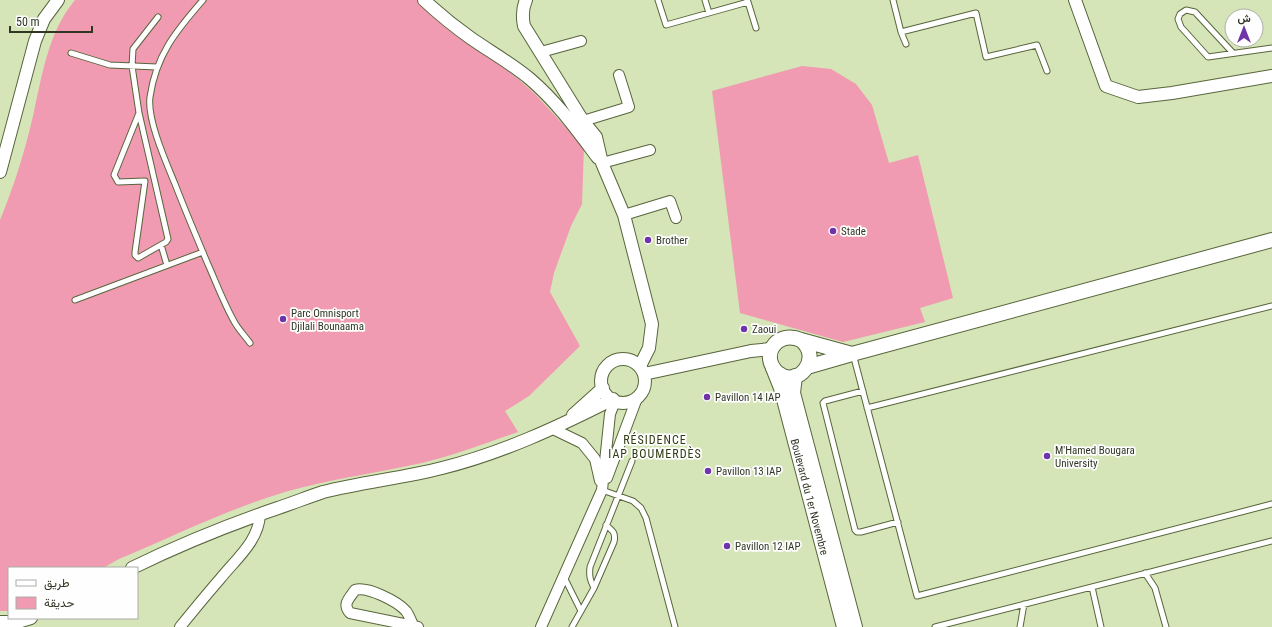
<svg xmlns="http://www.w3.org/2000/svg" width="1272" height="627" viewBox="0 0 1272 627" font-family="'Roboto Condensed',Vazirmatn,sans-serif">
	<rect width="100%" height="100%" fill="#d5e5b7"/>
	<!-- green -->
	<path fill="#f09bb1" d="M 75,0 L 423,0 L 470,43 L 517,78 L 535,94 L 584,147 L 582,204 L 571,226 L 554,273 L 550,292 L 580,346 L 529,396 L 505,411 L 518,432 C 486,443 455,455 422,463 C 376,473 330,479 285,492 C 228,509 174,536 119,559 L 103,568 L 9,568 L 9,611 L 0,611 L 0,220 C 14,186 25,151 33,116 C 42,76 48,32 75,0 Z
		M 802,66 L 831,69 L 856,84 L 872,105 L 889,163 L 918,155 L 953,298 L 920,308 L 925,322 L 843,342 L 740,313 L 712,91 Z"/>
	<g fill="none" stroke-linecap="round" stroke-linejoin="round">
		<defs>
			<path id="service" d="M 203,0 C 176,31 156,55 150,97 C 147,120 166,162 175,184 C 185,210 196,236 207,262 C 216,282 224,304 235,323 C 239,330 245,336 250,343
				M 658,0 L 666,25 L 748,2 L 747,0
				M 705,0 L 709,13
				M 893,0 L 901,32 L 976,13 L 986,57 L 1037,45 L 1047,71
				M 748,2 L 756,28
				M 901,32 L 906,44
				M 71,53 L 110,65 L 157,67
				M 1233,53 L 1195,12 L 1186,10 L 1180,14 L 1178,19 L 1181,27 L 1208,57 L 1272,48
				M 139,113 L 114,175 L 118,182 L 145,181 L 135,252 L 135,255 L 138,258 L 166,242 L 168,239 L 139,113 L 132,66 L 133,49 L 158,17
				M 161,245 L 167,265
				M 75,300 L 203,252
				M 853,354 L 917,596 L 1272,504
				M 863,391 L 825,401 L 823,403 L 855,530 L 857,532 L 861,532 L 898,522
				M 867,408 L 1272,306
				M 602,490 L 633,501 L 641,508 L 646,518 L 675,627
				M 1145,573 L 1155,588 L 1166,627
				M 564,577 L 581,611
				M 1092,587 L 1101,627
				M 594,588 C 590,580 589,576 590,567 L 632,461
				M 572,627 L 594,588 L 614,542 C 616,533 613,531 606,525
				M 935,627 L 1272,541
				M 1020,627 L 1024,604"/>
			<path id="minor" d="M 541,52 L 581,41
				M 583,121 L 629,107 L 619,75
				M 602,163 L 650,150
				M 624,215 L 670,201 L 676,218
				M 553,429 L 582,443 L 595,459 L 600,481
				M 607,478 L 637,398
				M 413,625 C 411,621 409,615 406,611 C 397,601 367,586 355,590 C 349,599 342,604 350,613 L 418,627
				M 180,627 C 193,611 206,595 220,579 C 236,559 259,541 260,514
				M 541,627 L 602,490 L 610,414 L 615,401"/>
			<path id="tertiary" d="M 424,0 C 439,14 455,27 472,39 C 491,52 512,64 530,79 C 557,102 577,130 598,158
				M 526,0 C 522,9 522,16 524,26 L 583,121 L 596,137 L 602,163 L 624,215 L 652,324 L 649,348 L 640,366
				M 1075,0 L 1106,86 L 1138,97 L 1172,93 L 1272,76
				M 0,172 L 35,41 L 44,19 L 58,0
				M601 381a22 22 0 1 1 44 0a22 22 0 1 1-44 0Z
				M 644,374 L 751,351 L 771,349
				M 573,415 L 603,388
				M 132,568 C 179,545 228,525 278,508 C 293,503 308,497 323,492 C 363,482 403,478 442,468 C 502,453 558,427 613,399
				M 0,622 L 18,622 L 31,618"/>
			<g id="secondary">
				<path d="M 801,340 C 823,358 798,389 778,373 C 759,357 776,329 801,340 L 852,354 L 807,367"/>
				<path d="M 852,354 L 1272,240"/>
				<path id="s1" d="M 773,368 L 781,388 L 844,627"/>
				<path d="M 795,376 L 793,393 L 855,627"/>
			</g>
		</defs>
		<!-- service casing -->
		<use href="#service" stroke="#58653c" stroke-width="7"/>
		<!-- minor casing -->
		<use href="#minor" stroke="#58653c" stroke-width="12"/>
		<!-- tertiary casing -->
		<use href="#tertiary" stroke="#58653c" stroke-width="14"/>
		<!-- secondary casing -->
		<use href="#secondary" stroke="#58653c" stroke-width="16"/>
		<!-- service -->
		<use href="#service" stroke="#fff" stroke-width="5"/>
		<!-- minor -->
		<use href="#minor" stroke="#fff" stroke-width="10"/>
		<!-- tertiary -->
		<use href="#tertiary" stroke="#fff" stroke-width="12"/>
		<!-- secondary -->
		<use href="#secondary" stroke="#fff" stroke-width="14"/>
	</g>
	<!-- markers -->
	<g fill="#6f34a9" stroke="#fefefe" stroke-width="1.5">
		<circle cx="833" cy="231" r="4"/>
		<circle cx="648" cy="240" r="4"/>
		<circle cx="283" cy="319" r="4"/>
		<circle cx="744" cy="329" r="4"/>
		<circle cx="707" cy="397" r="4"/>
		<circle cx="1047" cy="456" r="4"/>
		<circle cx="708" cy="471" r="4"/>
		<circle cx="727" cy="546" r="4"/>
	</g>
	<g text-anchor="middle" stroke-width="3.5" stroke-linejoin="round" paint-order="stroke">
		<!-- poi labels -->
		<g font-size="11" fill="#303624" stroke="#fefefe" text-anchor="start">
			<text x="841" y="235">Stade</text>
			<text x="656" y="244">Brother</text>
			<text x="291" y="317">Parc Omnisport<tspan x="291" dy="13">Djilali Bounaama</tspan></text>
			<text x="752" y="333">Zaoui</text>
			<text x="715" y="401">Pavillon 14 IAP</text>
			<text x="1055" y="454">M'Hamed Bougara<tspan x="1055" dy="13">University</tspan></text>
			<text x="716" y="475">Pavillon 13 IAP</text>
			<text x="735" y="550">Pavillon 12 IAP</text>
		</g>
		<!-- street labels -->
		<g font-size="11" fill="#303624" stroke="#fefefe">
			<text dy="4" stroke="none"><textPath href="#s1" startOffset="134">Boulevard du 1er Novembre</textPath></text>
		</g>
		<!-- neighbourhood labels -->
		<g font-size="12" letter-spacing="1" fill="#303c14" stroke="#fefefe">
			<text x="655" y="444">RÉSIDENCE<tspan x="655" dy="14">IAP BOUMERDÈS</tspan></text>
		</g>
	</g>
	<!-- legend -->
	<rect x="8" y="567" width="130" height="52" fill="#fefefe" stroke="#acaea7"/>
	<rect x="16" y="580" width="20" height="6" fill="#ffffff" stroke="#acaea7"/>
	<text x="44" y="587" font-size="12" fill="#303624">طريق</text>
	<rect x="16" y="597" width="20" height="12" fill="#f09bb1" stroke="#acaea7"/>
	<text x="44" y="607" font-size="12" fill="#303624">حديقة</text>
	<!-- north arrow -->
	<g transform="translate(1244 28)"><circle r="19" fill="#fefefe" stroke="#acaea7"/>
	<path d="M0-3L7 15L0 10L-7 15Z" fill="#6f34a9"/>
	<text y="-6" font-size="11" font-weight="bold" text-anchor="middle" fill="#303624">ش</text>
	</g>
	<!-- scale -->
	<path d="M10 26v6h82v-6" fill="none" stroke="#303624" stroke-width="2"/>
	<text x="16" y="26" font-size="12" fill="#303624" stroke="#fefefe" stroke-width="3" paint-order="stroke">50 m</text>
</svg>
